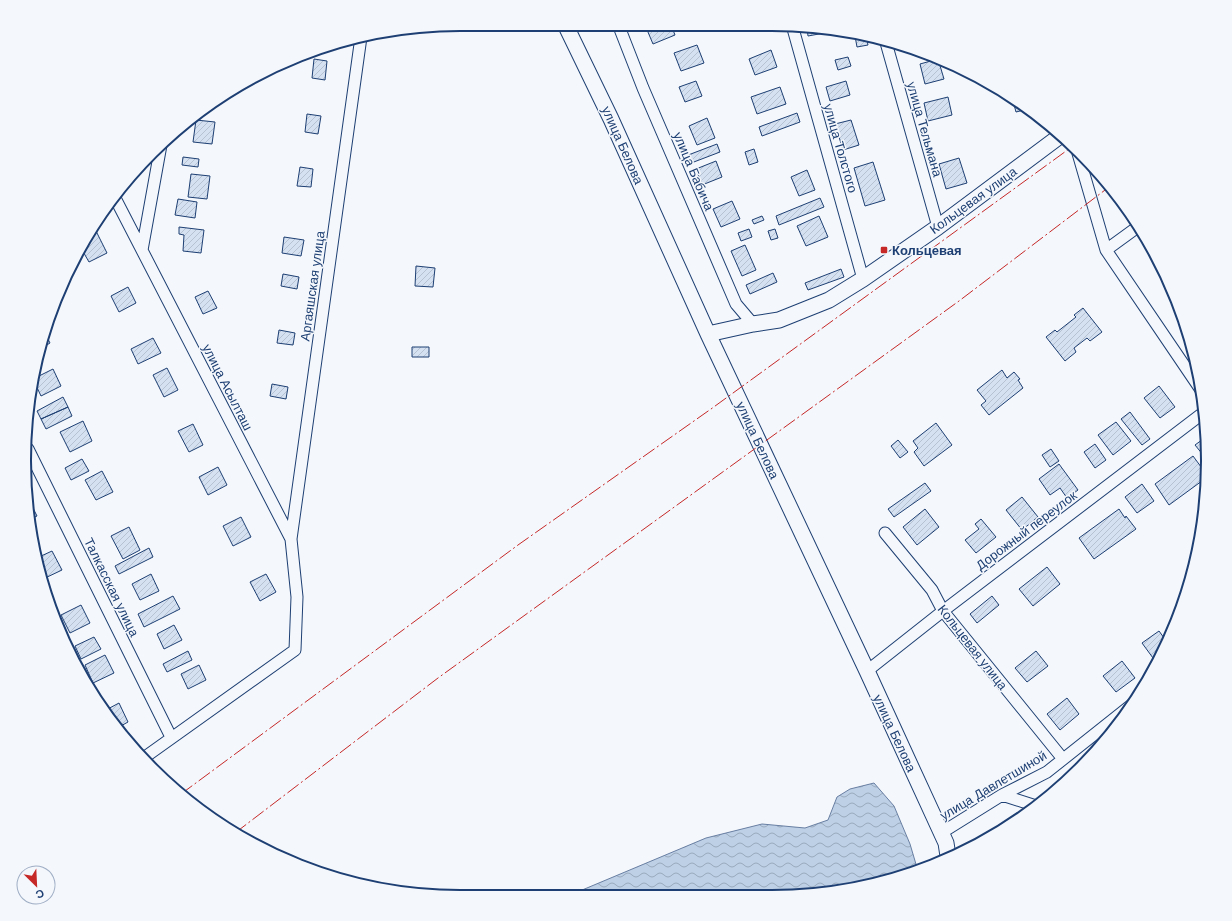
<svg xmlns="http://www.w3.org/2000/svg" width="1232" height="921" viewBox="0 0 1232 921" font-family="Arial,sans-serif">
	<defs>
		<pattern id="water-waves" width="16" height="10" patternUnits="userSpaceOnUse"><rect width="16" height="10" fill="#bed0e5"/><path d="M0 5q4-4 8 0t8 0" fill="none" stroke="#9aaabe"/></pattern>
		<pattern id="building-hatch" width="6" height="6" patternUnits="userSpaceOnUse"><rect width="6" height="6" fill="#d5e0f0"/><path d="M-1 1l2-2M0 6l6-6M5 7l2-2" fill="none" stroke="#b6c1d1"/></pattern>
	</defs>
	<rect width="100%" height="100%" fill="#f4f7fb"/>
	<!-- water -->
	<path fill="url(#water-waves)" stroke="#687fa3" d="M 874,783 L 894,806 L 910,844 L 918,871 L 912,874 L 828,893 L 575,893 L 706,838 L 762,824 L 805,828 L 828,820 L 837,797 L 850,789 Z"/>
	<!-- building -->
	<path fill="url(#building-hatch)" stroke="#1d3f73" d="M 645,25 L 671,25 L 675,35 L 653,44 Z
		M 811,27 L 835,31 L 808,36 L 807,28 Z
		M 860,35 L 866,36 L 868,45 L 857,47 L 855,36 Z
		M 697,45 L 704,63 L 681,71 L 674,53 Z
		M 771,50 L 777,67 L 755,75 L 749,59 Z
		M 848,57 L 851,66 L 838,70 L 835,60 Z
		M 314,59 L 327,61 L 325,80 L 312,78 Z
		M 938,59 L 944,79 L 925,84 L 920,64 Z
		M 696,81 L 702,96 L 685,102 L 679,87 Z
		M 846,81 L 850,95 L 830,101 L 826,87 Z
		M 780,87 L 786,104 L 757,114 L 751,97 Z
		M 948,97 L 952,115 L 928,121 L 924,103 Z
		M 1012,97 L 1014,98 L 1028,109 L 1016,112 Z
		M 797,113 L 800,122 L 762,136 L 759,127 Z
		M 307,114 L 321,116 L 318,134 L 305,132 Z
		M 707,118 L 715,138 L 697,145 L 689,126 Z
		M 196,120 L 215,122 L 212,144 L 193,142 Z
		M 851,120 L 859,145 L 843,150 L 835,124 Z
		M 717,144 L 720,152 L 686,165 L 683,157 Z
		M 754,149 L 758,162 L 749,165 L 745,152 Z
		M 183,157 L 199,159 L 198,167 L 182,165 Z
		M 959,158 L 967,183 L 946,189 L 939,164 Z
		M 716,161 L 722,177 L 702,185 L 696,169 Z
		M 873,162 L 885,200 L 865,206 L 854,168 Z
		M 300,167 L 313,169 L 311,187 L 297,186 Z
		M 807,170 L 815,190 L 799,196 L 791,177 Z
		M 191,174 L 210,176 L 207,199 L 188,197 Z
		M 820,198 L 824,207 L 779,225 L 776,216 Z
		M 178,199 L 197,202 L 195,218 L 175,215 Z
		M 732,201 L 740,219 L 721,227 L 713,209 Z
		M 762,216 L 764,220 L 754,224 L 752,220 Z
		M 819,216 L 828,237 L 806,246 L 797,226 Z
		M 179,227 L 204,230 L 201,253 L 183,251 L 184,235 L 179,234 Z
		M 749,229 L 752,237 L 741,241 L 738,233 Z
		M 775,229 L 778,238 L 771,240 L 768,231 Z
		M 96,231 L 107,253 L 89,262 L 81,248 L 90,234 Z
		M 284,237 L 304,240 L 301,256 L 282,253 Z
		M 745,245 L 756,270 L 742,276 L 731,251 Z
		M 416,266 L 435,268 L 433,287 L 415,286 Z
		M 841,269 L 844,277 L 808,290 L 805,283 Z
		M 773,273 L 777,282 L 750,294 L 746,285 Z
		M 283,274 L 299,277 L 297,289 L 281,286 Z
		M 128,287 L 136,303 L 119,312 L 111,296 Z
		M 208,291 L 217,308 L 203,314 L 195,297 Z
		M 1083,308 L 1102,332 L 1090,341 L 1087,338 L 1074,348 L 1076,352 L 1065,361 L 1046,337 L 1055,330 L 1057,332 L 1076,317 L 1074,315 Z
		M 279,330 L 295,333 L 293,345 L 277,343 Z
		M 46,335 L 50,343 L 42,348 Z
		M 153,338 L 161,353 L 138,364 L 131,349 Z
		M 412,347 L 429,347 L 429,357 L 412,357 Z
		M 167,368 L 178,390 L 164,397 L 153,375 Z
		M 53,369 L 61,386 L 41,396 L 33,379 Z
		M 1002,370 L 1007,378 L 1014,372 L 1020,379 L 1018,380 L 1023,388 L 989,415 L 981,405 L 986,401 L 977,390 Z
		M 272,384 L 288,387 L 286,399 L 270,396 Z
		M 1159,386 L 1175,407 L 1160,418 L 1144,398 Z
		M 63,397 L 68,407 L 41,419 L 37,411 Z
		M 68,407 L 72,416 L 46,429 L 41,419 Z
		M 1130,412 L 1150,439 L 1142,445 L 1121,419 Z
		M 83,421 L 92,441 L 70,452 L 60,432 Z
		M 1116,422 L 1131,441 L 1113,455 L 1098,435 Z
		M 936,423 L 952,445 L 924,466 L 914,452 L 918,448 L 913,441 Z
		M 193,424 L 203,445 L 189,452 L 178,431 Z
		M 1206,437 L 1208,460 L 1208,461 L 1195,445 Z
		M 898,440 L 908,452 L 900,458 L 891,446 Z
		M 1095,444 L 1106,460 L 1095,468 L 1084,452 Z
		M 1051,449 L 1059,461 L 1050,467 L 1042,455 Z
		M 1193,456 L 1207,475 L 1206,478 L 1169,505 L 1155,484 Z
		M 82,459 L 89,471 L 71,480 L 65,468 Z
		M 1059,464 L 1078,490 L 1067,498 L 1060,488 L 1050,495 L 1039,479 Z
		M 218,467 L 227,485 L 208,495 L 199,477 Z
		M 102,471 L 113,492 L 96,500 L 85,480 Z
		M 925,483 L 931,491 L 894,517 L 888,509 Z
		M 1142,484 L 1154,501 L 1137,513 L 1125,497 Z
		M 1022,497 L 1038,517 L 1022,530 L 1006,510 Z
		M 27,498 L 28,498 L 37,516 L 31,519 Z
		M 925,509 L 939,527 L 917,545 L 903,527 Z
		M 1119,509 L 1125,518 L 1126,516 L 1136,529 L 1094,559 L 1079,538 Z
		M 241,517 L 251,537 L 233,546 L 223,526 Z
		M 981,519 L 996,537 L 976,553 L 965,540 L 979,529 L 975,524 Z
		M 129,527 L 140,550 L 123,559 L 111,536 Z
		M 149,548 L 153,557 L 119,574 L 115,566 Z
		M 52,551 L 62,570 L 43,579 L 39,557 Z
		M 1047,567 L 1060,584 L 1033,606 L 1019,589 Z
		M 151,574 L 159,591 L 140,600 L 132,584 Z
		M 266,574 L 276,592 L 260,601 L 250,582 Z
		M 173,596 L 180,609 L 144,627 L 138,614 Z
		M 992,596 L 999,605 L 977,623 L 970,614 Z
		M 81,605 L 90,623 L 70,633 L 61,615 Z
		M 174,625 L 182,640 L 164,649 L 157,634 Z
		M 1159,631 L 1167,642 L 1162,652 L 1153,658 L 1142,643 Z
		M 94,637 L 101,649 L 81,659 L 75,646 Z
		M 188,651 L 192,660 L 167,672 L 163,664 Z
		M 1036,651 L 1048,666 L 1027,682 L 1015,668 Z
		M 105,655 L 114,673 L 93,683 L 85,665 Z
		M 1122,661 L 1135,678 L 1116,692 L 1103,676 Z
		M 199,665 L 206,680 L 188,689 L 181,674 Z
		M 1067,698 L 1079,714 L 1060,730 L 1047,714 Z
		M 119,703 L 128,722 L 119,727 L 104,711 Z"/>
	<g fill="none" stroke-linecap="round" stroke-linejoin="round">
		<defs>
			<path id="minor" d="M 618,24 L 643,88 L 736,304 L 753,324
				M 792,25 L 863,279
				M 885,39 L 938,227
				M 1077,150 L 1106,250 L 1201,390
				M 114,196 L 291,539 L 297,597 L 295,650 L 145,757
				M 142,250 L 161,145
				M 1106,250 L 1139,226
				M 28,449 L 171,737
				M 885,533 L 932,590 L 943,611 L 1063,759
				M 291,539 L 361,37
				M 867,671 L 943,611 L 1203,413
				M 1002,795 L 1036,806
				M 941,833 L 1002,795 L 1047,772 L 1135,702"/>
			<path id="secondary" d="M 565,24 L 611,119 L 708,334 L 867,671 L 946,843 L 948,856
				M 708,334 L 753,324 L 779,320 L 829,300 L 863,279 L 938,227 L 1060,136"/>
		</defs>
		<!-- minor casing -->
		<use href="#minor" stroke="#1d3f73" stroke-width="13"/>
		<!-- secondary casing -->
		<use href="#secondary" stroke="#1d3f73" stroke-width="17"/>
		<!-- minor -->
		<use href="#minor" stroke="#f4f7fb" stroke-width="11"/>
		<!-- secondary -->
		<use href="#secondary" stroke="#f4f7fb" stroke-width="15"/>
		<!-- power -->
		<path stroke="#c62828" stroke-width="1" stroke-dasharray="14 3 2 3" stroke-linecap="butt" d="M 181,794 L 518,545 L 711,409 L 1073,146
			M 235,833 L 438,678 L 959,301 L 1109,187"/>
	</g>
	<!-- markers -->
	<rect fill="#c62828" stroke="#f4f7fb" stroke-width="1.5" x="880" y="246" width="8" height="8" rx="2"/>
	<g text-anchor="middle" stroke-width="3" stroke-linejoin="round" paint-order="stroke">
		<!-- street labels -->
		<g font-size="13" fill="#1d3f73" stroke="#f4f7fb">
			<text transform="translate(925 129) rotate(74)" y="5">улица Тельмана</text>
			<text transform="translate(623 145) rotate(66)" y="5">улица Белова</text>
			<text transform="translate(841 148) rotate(74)" y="5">улица Толстого</text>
			<text transform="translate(694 171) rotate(67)" y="5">улица Бабича</text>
			<text transform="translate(973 200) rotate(-36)" y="5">Кольцевая улица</text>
			<text transform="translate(312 286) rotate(-82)" y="5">Аргаяшская улица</text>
			<text transform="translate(228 387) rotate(63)" y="5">улица Асылташ</text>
			<text transform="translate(758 440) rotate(65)" y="5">улица Белова</text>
			<text transform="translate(1026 530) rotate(-37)" y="5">Дорожный переулок</text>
			<text transform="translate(112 587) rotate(64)" y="5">Талкасская улица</text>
			<text transform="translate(973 647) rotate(52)" y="5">Кольцевая улица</text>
			<text transform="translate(895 733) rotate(65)" y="5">улица Белова</text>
			<text transform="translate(993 785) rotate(-31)" y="5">улица Давлетшиной</text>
		</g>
		<!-- poi labels -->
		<g font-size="13" font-weight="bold" fill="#1d3f73" stroke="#f4f7fb" text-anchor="start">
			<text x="892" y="255">Кольцевая</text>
		</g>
	</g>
	<!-- crop -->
	<path d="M0 0H1232V921H0ZM460 31H772A429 429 0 0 1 1201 460V461A429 429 0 0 1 772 890H460A429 429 0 0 1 31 461V460A429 429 0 0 1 460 31Z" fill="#f4f7fb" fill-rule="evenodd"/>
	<path fill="none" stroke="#1d3f73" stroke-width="2" d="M460 31H772A429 429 0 0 1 1201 460V461A429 429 0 0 1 772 890H460A429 429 0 0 1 31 461V460A429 429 0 0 1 460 31Z"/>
	<!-- north arrow -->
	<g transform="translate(36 885) rotate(156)"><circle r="19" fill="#f4f7fb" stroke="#9eadc5"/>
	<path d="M0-3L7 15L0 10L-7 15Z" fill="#c62828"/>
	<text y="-6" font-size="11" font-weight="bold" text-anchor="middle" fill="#1d3f73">С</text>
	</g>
</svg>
